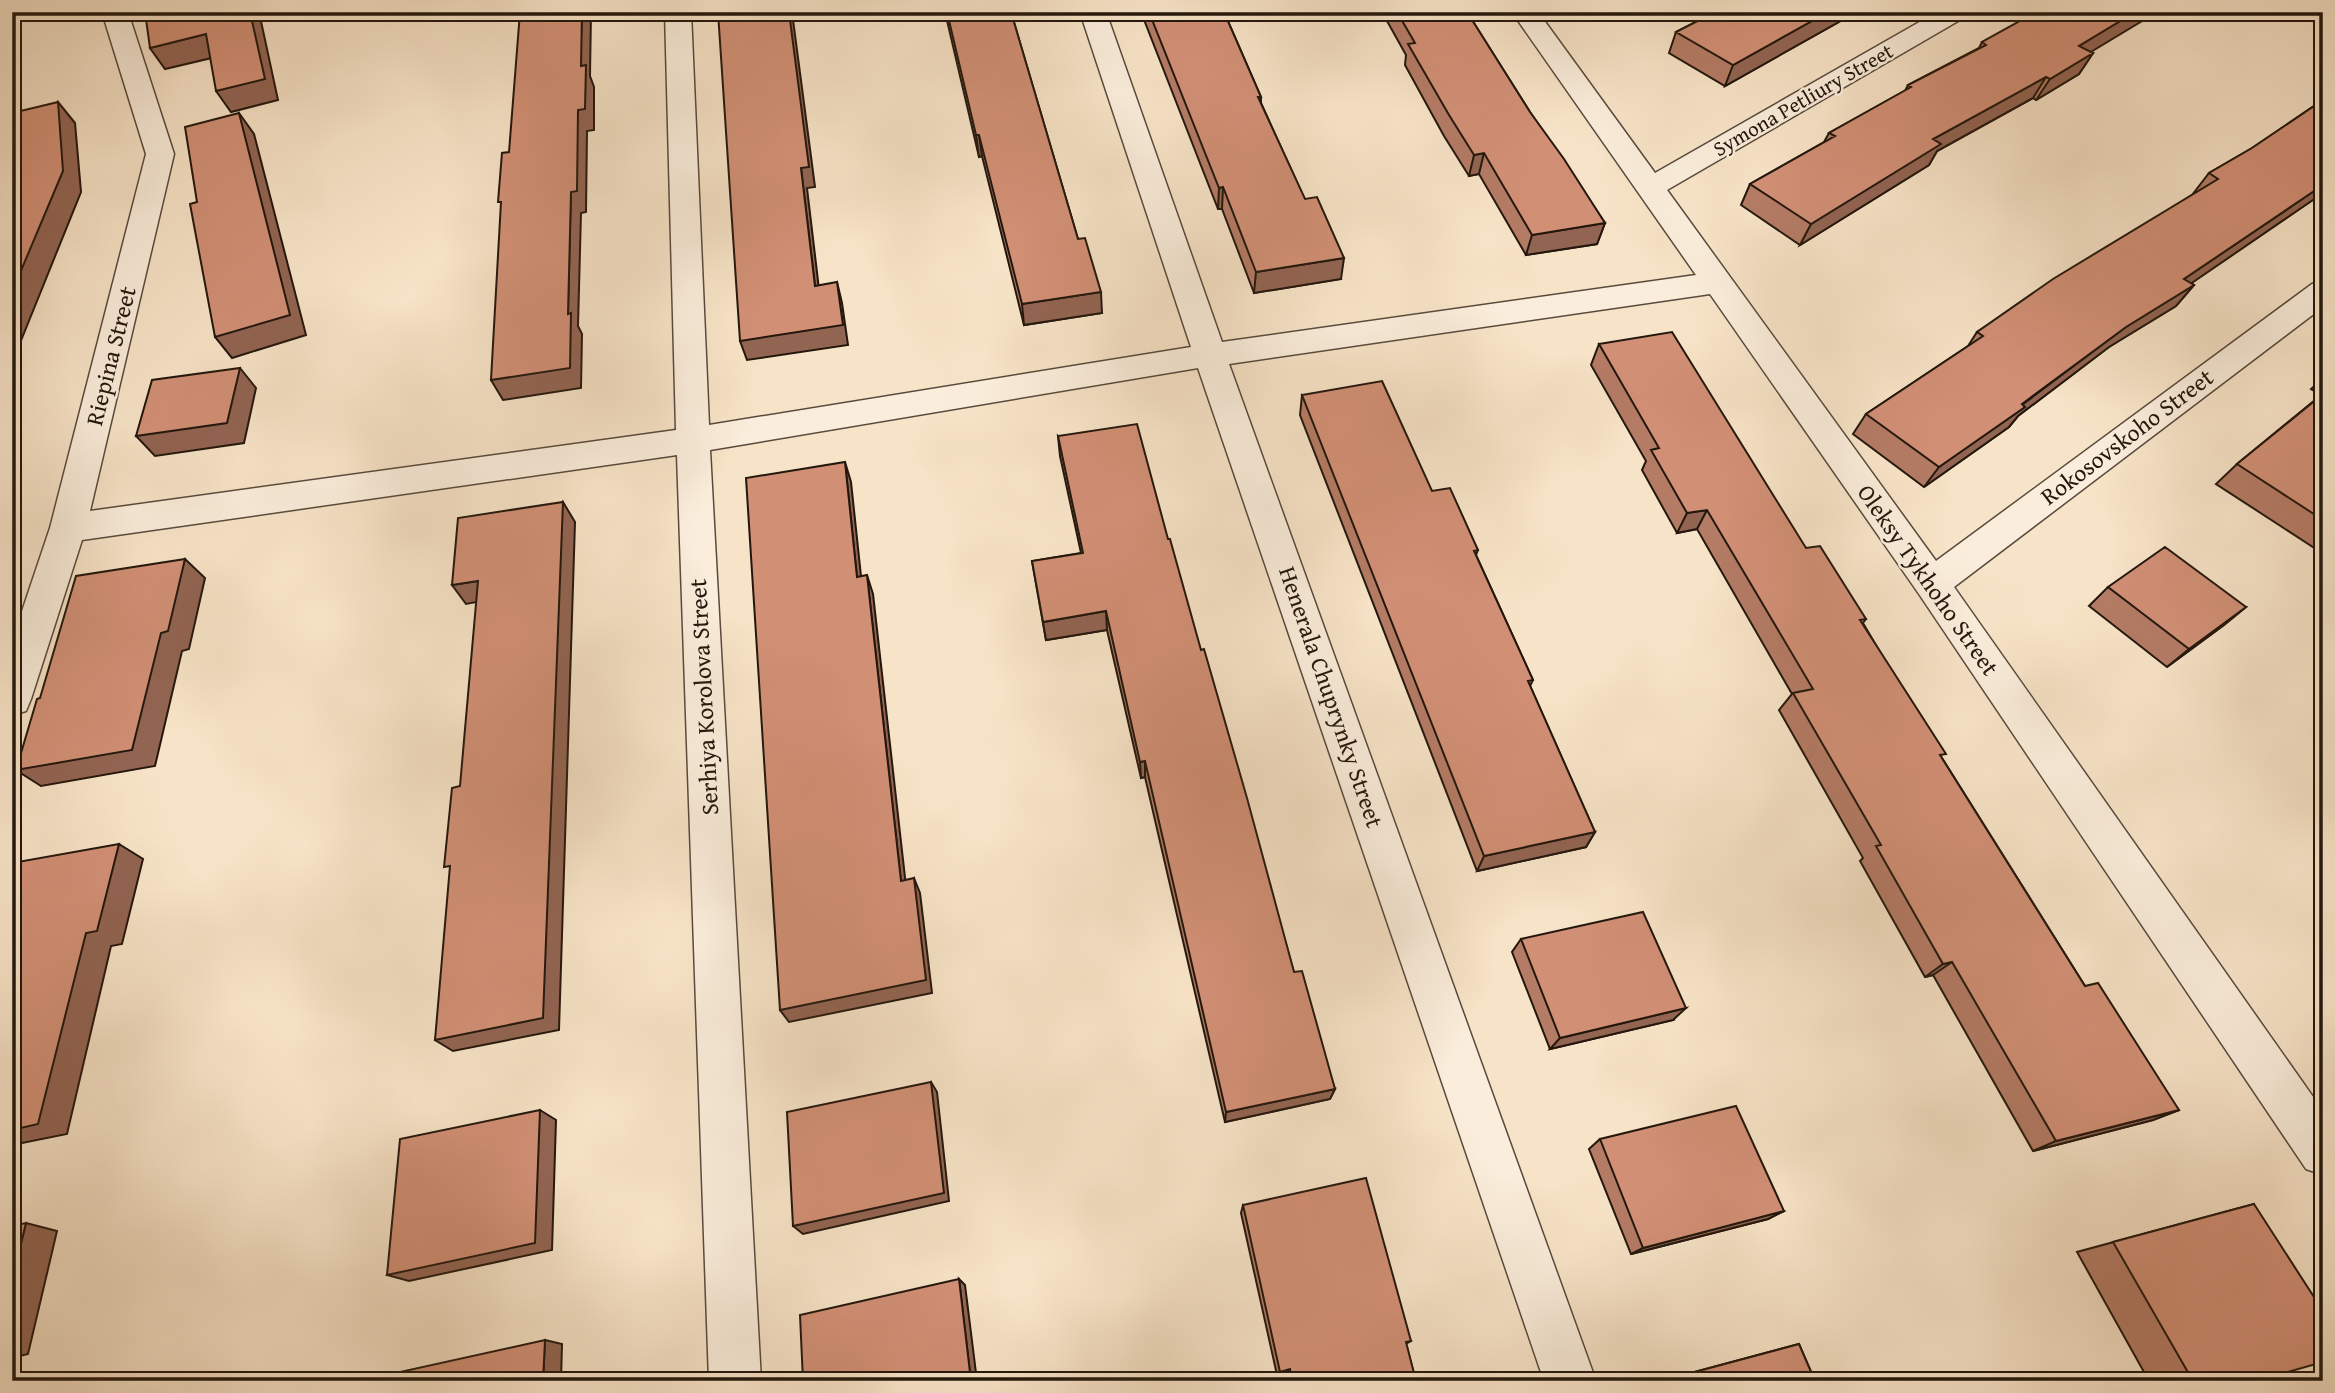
<svg xmlns="http://www.w3.org/2000/svg" width="2335" height="1393" viewBox="0 0 2335 1393" font-family="'Gentium Book Plus',serif">
	<rect width="100%" height="100%" fill="#f7e3c7"/>
	<filter id="stains"><feTurbulence type="fractalNoise" baseFrequency=".00286" numOctaves="4"/><feColorMatrix values="0 0 0 0 .2 0 0 0 0 .09 0 0 0 0 .02 0 0 0 .5 -.17"/></filter>
	<radialGradient id="worn" r=".72"><stop offset=".6" stop-color="#630" stop-opacity="0"/><stop offset="1" stop-color="#630" stop-opacity=".3"/></radialGradient>
	<g fill="none" stroke-linecap="round" stroke-linejoin="round">
		<defs>
			<path id="minor" d="M 102,12 L 128,12 L 174,154 L 90,511 L 676,430 L 665,12 L 691,12 L 709,425 L 1191,347 L 1080,12 L 1106,12 L 1222,342 L 1696,275 L 1512,12 L 1538,12 L 1655,173 L 1937,12 L 1969,12 L 1965,17 L 1667,190 L 1936,561 L 2312,284 L 2323,281 L 2323,307 L 1954,587 L 2323,1111 L 2323,1175 L 2306,1169 L 1919,594 L 1710,294 L 1229,364 L 1596,1381 L 1544,1381 L 1198,368 L 710,450 L 761,1381 L 709,1381 L 677,455 L 82,540 L 31,699 L 26,711 L 12,715 L 12,641 L 50,528 L 146,154 Z"/>
		</defs>
		<!-- minor casing -->
		<use href="#minor" stroke="#584a3c" stroke-width="3"/>
		<!-- minor -->
		<use href="#minor" fill="#faeddb" fill-rule="evenodd"/>
	</g>
	<!-- wall -->
	<path fill="#b47b65" stroke="#23170d" stroke-width="2" d="M 945,12 L 1011,12 L 1078,239 L 1102,313 L 1024,325 L 982,156 L 979,157 Z
		M 1141,12 L 1224,12 L 1261,97 L 1261,103 L 1341,279 L 1254,293 L 1222,209 L 1218,209 Z
		M 1382,12 L 1467,12 L 1530,112 L 1605,223 L 1597,244 L 1526,255 L 1479,174 L 1469,176 L 1444,136 L 1405,65 L 1406,55 Z
		M 1715,12 L 1847,12 L 1844,19 L 1725,86 L 1669,53 L 1676,32 Z
		M 1982,42 L 2093,53 L 2079,74 L 2036,100 L 2033,98 L 1937,151 L 1929,165 L 1800,245 L 1741,205 L 1750,184 L 1824,142 L 1829,133 L 1905,91 L 1908,85 L 1979,48 Z
		M 2323,100 L 2323,193 L 2191,283 L 2194,285 L 2176,306 L 2109,347 L 2018,416 L 2009,427 L 1924,487 L 1853,434 L 1866,414 L 1968,346 L 1977,332 L 2192,195 L 2209,173 L 2252,148 Z
		M 1599,344 L 1806,548 L 1866,619 L 1863,623 L 1942,758 L 2085,986 L 2179,1110 L 2153,1120 L 2033,1151 L 1933,975 L 1925,977 L 1860,861 L 1863,858 L 1779,710 L 1792,694 L 1697,529 L 1677,533 L 1642,470 L 1646,461 L 1591,365 Z
		M 2323,378 L 2323,548 L 2319,551 L 2216,484 L 2237,464 L 2321,395 L 2311,389 Z
		M 1302,395 L 1432,491 L 1478,550 L 1476,555 L 1533,680 L 1530,686 L 1595,832 L 1586,847 L 1477,871 L 1300,415 Z
		M 1058,436 L 1168,539 L 1294,972 L 1335,1089 L 1330,1099 L 1225,1122 L 1145,777 L 1141,778 L 1107,630 L 1046,640 L 1032,561 L 1081,553 L 1060,456 Z
		M 2108,587 L 2246,607 L 2224,625 L 2167,667 L 2089,606 Z
		M 1521,939 L 1673,1020 L 1550,1049 L 1512,952 Z
		M 1600,1139 L 1784,1211 L 1768,1219 L 1631,1254 L 1589,1149 Z
		M 2254,1204 L 2256,1381 L 2149,1381 L 2077,1252 Z
		M 1243,1205 L 1411,1341 L 1406,1344 L 1416,1381 L 1288,1381 L 1286,1373 L 1277,1375 L 1241,1213 Z
		M 1799,1344 L 1815,1381 L 1678,1381 L 1676,1377 Z"/>
	<!-- shaded-wall -->
	<path fill="#926452" stroke="#23170d" stroke-width="2" d="M 250,12 L 259,12 L 278,100 L 231,112 L 216,91 Z
		M 582,12 L 591,12 L 590,76 L 594,87 L 594,130 L 587,131 L 586,212 L 581,213 L 578,326 L 582,334 L 581,388 L 503,400 L 491,380 L 568,314 L 571,192 L 578,110 Z
		M 789,12 L 792,12 L 815,187 L 807,188 L 821,306 L 815,286 L 801,168 Z
		M 1828,12 L 1847,12 L 1844,19 L 1725,86 L 1733,65 Z
		M 2135,12 L 2157,12 L 2066,67 L 2079,46 Z
		M 206,34 L 220,56 L 165,69 L 150,48 Z
		M 2093,53 L 2079,74 L 2036,100 L 2050,79 Z
		M 2046,77 L 2033,98 L 1937,151 L 1929,165 L 1800,245 L 1811,224 L 1933,139 Z
		M 58,102 L 75,123 L 81,192 L 16,353 L 19,356 L 12,370 L 12,292 Z
		M 239,113 L 254,134 L 306,335 L 232,358 L 215,337 Z
		M 976,135 L 979,135 L 982,156 L 979,157 Z
		M 1484,153 L 1479,174 L 1469,176 L 1474,155 Z
		M 2323,185 L 2323,193 L 2167,300 L 2184,279 Z
		M 1223,187 L 1222,209 L 1218,209 L 1219,188 Z
		M 1605,223 L 1597,244 L 1526,255 L 1532,235 Z
		M 1344,258 L 1341,279 L 1254,293 L 1256,272 Z
		M 837,282 L 842,303 L 848,345 L 747,360 L 740,341 Z
		M 2194,285 L 2176,306 L 2109,347 L 2018,416 L 2009,427 L 1924,487 L 1939,467 L 2126,327 Z
		M 1101,292 L 1102,313 L 1024,325 L 1022,304 Z
		M 240,368 L 256,388 L 244,443 L 155,456 L 136,436 Z
		M 845,462 L 851,482 L 863,595 L 857,577 Z
		M 563,502 L 575,522 L 559,1030 L 453,1051 L 435,1040 Z
		M 1707,510 L 1697,529 L 1677,533 L 1687,513 Z
		M 185,559 L 205,578 L 189,649 L 182,651 L 155,766 L 41,786 L 16,770 L 161,633 Z
		M 867,575 L 873,594 L 907,895 L 901,881 Z
		M 478,581 L 492,599 L 466,604 L 452,585 Z
		M 2246,607 L 2224,625 L 2167,667 L 2189,649 Z
		M 1106,611 L 1107,630 L 1046,640 L 1043,622 Z
		M 1145,761 L 1145,777 L 1141,778 L 1140,762 Z
		M 1595,832 L 1586,847 L 1477,871 L 1484,856 Z
		M 119,844 L 143,859 L 122,944 L 111,946 L 67,1134 L 12,1145 L 12,1130 Z
		M 914,878 L 920,893 L 932,993 L 789,1022 L 780,1010 Z
		M 1952,962 L 1933,975 L 1925,977 L 1943,964 Z
		M 1686,1008 L 1673,1020 L 1550,1049 L 1560,1038 Z
		M 931,1082 L 937,1092 L 949,1201 L 803,1234 L 793,1226 Z
		M 1335,1089 L 1330,1099 L 1225,1122 L 1226,1112 Z
		M 540,1110 L 556,1120 L 552,1250 L 409,1281 L 387,1275 Z
		M 2179,1110 L 2153,1120 L 2033,1151 L 2056,1141 Z
		M 1784,1211 L 1768,1219 L 1631,1254 L 1643,1248 Z
		M 26,1223 L 57,1231 L 28,1354 L 12,1358 L 12,1280 Z
		M 959,1279 L 965,1285 L 977,1381 L 971,1381 Z
		M 545,1340 L 562,1344 L 561,1381 L 543,1381 Z
		M 1290,1369 L 1286,1373 L 1277,1375 L 1280,1372 Z"/>
	<!-- building -->
	<path fill="#d18f75" stroke="#23170d" stroke-width="2" d="M 145,12 L 250,12 L 265,79 L 216,91 L 206,34 L 150,48 Z
		M 520,12 L 582,12 L 581,66 L 586,65 L 585,109 L 578,110 L 577,191 L 571,192 L 568,314 L 571,313 L 570,368 L 491,380 L 501,202 L 498,202 L 502,153 L 509,152 Z
		M 718,12 L 789,12 L 809,167 L 801,168 L 815,286 L 837,282 L 843,325 L 740,341 Z
		M 947,12 L 1011,12 L 1078,239 L 1085,238 L 1101,292 L 1022,304 L 979,135 L 976,135 Z
		M 1149,12 L 1224,12 L 1261,97 L 1258,97 L 1305,199 L 1317,197 L 1344,258 L 1256,272 L 1223,187 L 1219,188 Z
		M 1397,12 L 1467,12 L 1530,112 L 1564,159 L 1605,223 L 1532,235 L 1484,153 L 1474,155 L 1449,115 L 1408,44 L 1415,43 Z
		M 1715,12 L 1828,12 L 1733,65 L 1676,32 Z
		M 2036,12 L 2135,12 L 2079,46 L 2093,53 L 2050,79 L 2046,77 L 1933,139 L 1941,144 L 1811,224 L 1750,184 L 1835,136 L 1829,133 L 1911,87 L 1908,85 L 1986,45 L 1982,42 Z
		M 2323,100 L 2323,185 L 2184,279 L 2194,285 L 2126,327 L 2022,404 L 2025,407 L 1939,467 L 1866,414 L 1983,336 L 1977,332 L 2053,279 L 2218,179 L 2209,173 L 2252,148 Z
		M 58,102 L 63,171 L 12,292 L 12,113 Z
		M 239,113 L 290,315 L 215,337 L 190,204 L 197,202 L 185,127 Z
		M 1672,332 L 1806,548 L 1820,546 L 1866,619 L 1860,620 L 1946,754 L 1940,755 L 2085,986 L 2098,983 L 2179,1110 L 2056,1141 L 1952,962 L 1943,964 L 1876,846 L 1881,845 L 1793,693 L 1813,689 L 1707,510 L 1687,513 L 1651,450 L 1659,448 L 1599,344 Z
		M 240,368 L 227,423 L 136,436 L 152,380 Z
		M 1382,381 L 1432,491 L 1450,488 L 1478,550 L 1474,551 L 1533,680 L 1528,681 L 1595,832 L 1484,856 L 1302,395 Z
		M 2323,394 L 2323,520 L 2237,464 Z
		M 1137,424 L 1168,539 L 1170,539 L 1201,650 L 1204,649 L 1247,798 L 1294,972 L 1302,971 L 1335,1089 L 1226,1112 L 1145,761 L 1140,762 L 1106,611 L 1043,622 L 1032,561 L 1083,553 L 1058,436 Z
		M 845,462 L 857,577 L 867,575 L 901,881 L 914,878 L 926,980 L 780,1010 L 746,478 Z
		M 563,502 L 543,1018 L 435,1040 L 450,866 L 444,867 L 452,788 L 460,786 L 478,581 L 452,585 L 458,518 Z
		M 2165,547 L 2246,607 L 2189,649 L 2108,587 Z
		M 185,559 L 168,631 L 161,633 L 132,750 L 16,770 L 37,699 L 40,698 L 76,576 Z
		M 119,844 L 97,931 L 86,933 L 38,1124 L 12,1130 L 12,863 Z
		M 1643,912 L 1686,1008 L 1560,1038 L 1521,939 Z
		M 931,1082 L 944,1193 L 793,1226 L 787,1112 Z
		M 1736,1106 L 1784,1211 L 1643,1248 L 1600,1139 Z
		M 540,1110 L 535,1243 L 387,1275 L 400,1139 Z
		M 1366,1178 L 1411,1341 L 1406,1342 L 1416,1381 L 1292,1381 L 1290,1369 L 1280,1372 L 1243,1205 Z
		M 2254,1204 L 2323,1311 L 2323,1362 L 2256,1381 L 2193,1381 L 2113,1242 Z
		M 26,1223 L 12,1280 L 12,1226 Z
		M 959,1279 L 971,1381 L 803,1381 L 800,1315 Z
		M 545,1340 L 543,1381 L 400,1381 L 400,1372 Z
		M 1799,1344 L 1815,1381 L 1694,1381 L 1691,1373 Z"/>
	<g text-anchor="middle" stroke-width="5" stroke-linejoin="round" paint-order="stroke">
		<!-- far-street labels -->
		<g font-size="21" fill="#23170d" stroke="#faeddb">
			<text transform="translate(1803 100) rotate(-30)" y="7">Symona Petliury Street</text>
		</g>
		<!-- street labels -->
		<g font-size="24" fill="#23170d" stroke="#faeddb">
			<text transform="translate(111 356) rotate(-76)" y="8">Riepina Street</text>
			<text transform="translate(2127 437) rotate(-37)" y="8">Rokosovskoho Street</text>
			<text transform="translate(1928 580) rotate(55)" y="8">Oleksy Tykhoho Street</text>
			<text transform="translate(704 697) rotate(-93)" y="8">Serhiya Korolova Street</text>
			<text transform="translate(1331 697) rotate(71)" y="8">Henerala Chuprynky Street</text>
		</g>
	</g>
	<!-- margin -->
	<rect width="2335" height="1393" fill="none" stroke="#f7e3c7" stroke-width="42"/>
	<rect x="14" y="14" width="2307" height="1365" fill="none" stroke="#23170d" stroke-width="3.5"/>
	<rect x="21" y="21" width="2293" height="1351" fill="none" stroke="#23170d" stroke-width="2"/>
	<rect width="100%" height="100%" filter="url(#stains)"/>
	<rect width="100%" height="100%" fill="url(#worn)"/>
</svg>
